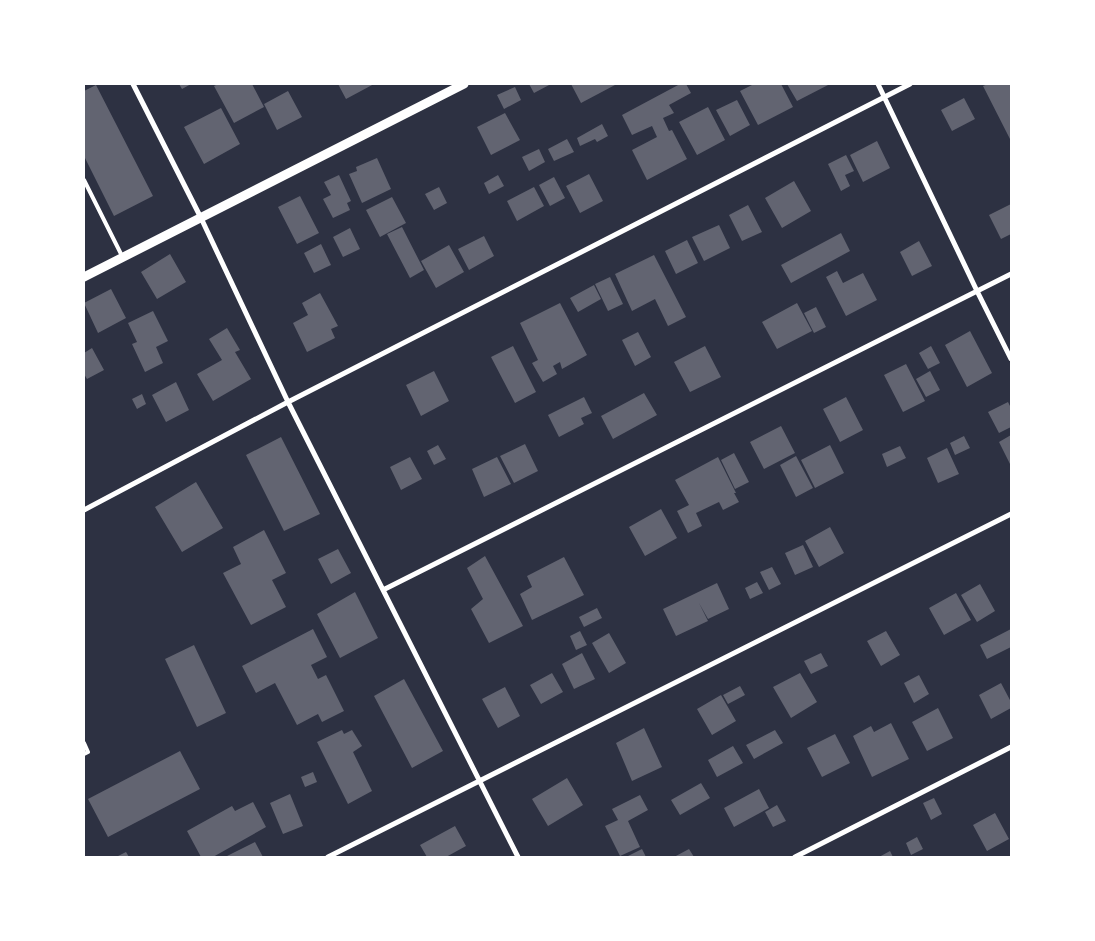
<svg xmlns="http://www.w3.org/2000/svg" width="1095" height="941" viewBox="0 0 1095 941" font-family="'Source Sans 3',sans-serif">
	<rect width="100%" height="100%" fill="#2d3142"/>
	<!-- building -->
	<path fill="#626471" d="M 179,84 L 191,84 L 182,89 Z
		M 218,84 L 252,84 L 264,107 L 234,123 L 214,86 Z
		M 338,84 L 374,84 L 346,99 Z
		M 529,84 L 551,84 L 534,93 Z
		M 571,84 L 614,84 L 615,85 L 581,103 Z
		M 680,84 L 686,84 L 691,93 L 669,105 L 674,113 L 663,118 L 669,131 L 672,130 L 687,159 L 647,180 L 632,150 L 657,137 L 652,126 L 632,135 L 622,115 Z
		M 754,84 L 781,84 L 793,107 L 758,125 L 740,91 Z
		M 787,84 L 830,84 L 797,101 Z
		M 988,84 L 1011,84 L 1011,141 L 983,86 Z
		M 96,85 L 153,196 L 114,216 L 84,156 L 84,91 Z
		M 515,87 L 521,100 L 504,109 L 497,95 Z
		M 288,91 L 302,117 L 277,130 L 264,104 Z
		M 964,98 L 975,119 L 952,131 L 941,110 Z
		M 737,100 L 750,125 L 730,136 L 716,110 Z
		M 708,107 L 725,140 L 697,155 L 679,122 Z
		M 221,108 L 240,144 L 204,164 L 184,127 Z
		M 505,113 L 520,140 L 491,155 L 477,127 Z
		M 602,124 L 608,136 L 597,142 L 595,139 L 580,146 L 577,138 Z
		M 567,139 L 574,152 L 554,161 L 548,149 Z
		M 877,141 L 890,168 L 863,182 L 850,155 Z
		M 539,149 L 545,162 L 529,171 L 522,157 Z
		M 846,155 L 854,171 L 845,175 L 850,186 L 841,191 L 828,164 Z
		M 377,158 L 391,189 L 362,203 L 349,174 L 357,171 L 356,167 Z
		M 589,174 L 603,201 L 580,213 L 566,186 Z
		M 339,175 L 351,201 L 347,203 L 350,210 L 333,218 L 323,199 L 331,195 L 324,182 Z
		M 498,175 L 504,186 L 489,194 L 484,183 Z
		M 554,177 L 565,198 L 550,206 L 539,185 Z
		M 794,181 L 811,211 L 782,228 L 765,198 Z
		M 439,187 L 447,203 L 434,210 L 425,194 Z
		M 534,187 L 544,206 L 517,221 L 507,201 Z
		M 300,196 L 319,233 L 297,244 L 278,207 Z
		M 392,197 L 406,223 L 380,237 L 366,210 Z
		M 1011,204 L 1011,234 L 1001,239 L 989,215 Z
		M 748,205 L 762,232 L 742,241 L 729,215 Z
		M 719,225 L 730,248 L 704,261 L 692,237 Z
		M 402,227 L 424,270 L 410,278 L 387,234 Z
		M 350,228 L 360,249 L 343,257 L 333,237 Z
		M 841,233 L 850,251 L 791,283 L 781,265 Z
		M 484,236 L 494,256 L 469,270 L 458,249 Z
		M 687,240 L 698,263 L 676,274 L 665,251 Z
		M 919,241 L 932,266 L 912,276 L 900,252 Z
		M 321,244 L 331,265 L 314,273 L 304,253 Z
		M 449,245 L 464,272 L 436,288 L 421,261 Z
		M 170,254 L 186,282 L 157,299 L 141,272 Z
		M 654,255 L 686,317 L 668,326 L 655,299 L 632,311 L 615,274 Z
		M 837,271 L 843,283 L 863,273 L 877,300 L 846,316 L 826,277 Z
		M 610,277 L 623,304 L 608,311 L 595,284 Z
		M 594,285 L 601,299 L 578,312 L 570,298 Z
		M 111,289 L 126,318 L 98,333 L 84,303 Z
		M 320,293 L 338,326 L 331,329 L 335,338 L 307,352 L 293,323 L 308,315 L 302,303 Z
		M 560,303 L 587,355 L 562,369 L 560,362 L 553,366 L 557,374 L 543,382 L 532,363 L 538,360 L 520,323 Z
		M 797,303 L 812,331 L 777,349 L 762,322 Z
		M 816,307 L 826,327 L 814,333 L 804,313 Z
		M 153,311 L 168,341 L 156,347 L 163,363 L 145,372 L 132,344 L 137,342 L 128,323 Z
		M 227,328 L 240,350 L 235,352 L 251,379 L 213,401 L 197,374 L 222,360 L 209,339 Z
		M 970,331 L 992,373 L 967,387 L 945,345 Z
		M 638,332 L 651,357 L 635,366 L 622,340 Z
		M 513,346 L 536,392 L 515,403 L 491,357 Z
		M 705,346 L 721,377 L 690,392 L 674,362 Z
		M 931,346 L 940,363 L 928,369 L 919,353 Z
		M 92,348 L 104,370 L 87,379 L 84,374 L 84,353 Z
		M 906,364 L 925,401 L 903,412 L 884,375 Z
		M 434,371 L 449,401 L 421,416 L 406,385 Z
		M 930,371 L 940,390 L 926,397 L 916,379 Z
		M 176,382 L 189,410 L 166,422 L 152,395 Z
		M 644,393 L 657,415 L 613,439 L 601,416 Z
		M 142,394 L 146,404 L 137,409 L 132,399 Z
		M 584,397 L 592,413 L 581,418 L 584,424 L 559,437 L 548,415 Z
		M 846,397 L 863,430 L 840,442 L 823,409 Z
		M 1008,402 L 1011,408 L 1011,427 L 999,433 L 988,412 Z
		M 781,426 L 795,453 L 764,469 L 750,442 Z
		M 1011,435 L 1011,466 L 999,442 Z
		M 964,436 L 970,448 L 955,455 L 950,443 Z
		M 281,437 L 320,514 L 284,531 L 246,455 Z
		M 525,444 L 538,471 L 514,483 L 500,456 Z
		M 438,445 L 446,459 L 434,465 L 427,451 Z
		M 830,445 L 844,473 L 815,488 L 801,460 Z
		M 900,446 L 906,458 L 887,467 L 882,454 Z
		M 947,448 L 959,474 L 938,483 L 927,458 Z
		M 734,453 L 749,482 L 735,489 L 721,460 Z
		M 796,456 L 813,488 L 796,497 L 780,465 Z
		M 410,457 L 422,479 L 401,490 L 390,467 Z
		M 497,457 L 511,484 L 484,497 L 472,469 Z
		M 718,457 L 736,493 L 734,493 L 739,502 L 723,510 L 719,502 L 696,513 L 702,526 L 688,533 L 677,511 L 689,505 L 675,480 Z
		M 196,482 L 223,528 L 182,552 L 155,507 Z
		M 661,509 L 677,538 L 645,556 L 629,527 Z
		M 830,527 L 844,553 L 819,567 L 805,541 Z
		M 264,530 L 286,573 L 272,580 L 286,607 L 251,625 L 223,573 L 241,564 L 233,547 Z
		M 803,545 L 813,567 L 795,575 L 785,553 Z
		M 338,549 L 351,573 L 331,584 L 318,559 Z
		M 485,556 L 523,626 L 489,643 L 471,609 L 483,599 L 467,568 Z
		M 564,557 L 584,595 L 532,620 L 520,594 L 532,587 L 527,576 Z
		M 772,567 L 781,584 L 769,590 L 760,572 Z
		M 757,582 L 763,593 L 750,599 L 745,588 Z
		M 717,583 L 729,609 L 708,619 L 699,603 L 708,621 L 676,636 L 663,609 Z
		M 980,584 L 995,611 L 977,622 L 961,595 Z
		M 355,592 L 378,638 L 340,658 L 317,614 Z
		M 956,593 L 971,620 L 944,635 L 929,608 Z
		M 597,608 L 602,618 L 584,627 L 579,617 Z
		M 313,629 L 327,657 L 311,665 L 318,679 L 326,675 L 344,711 L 322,722 L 318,714 L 297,725 L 275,683 L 256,693 L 242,666 Z
		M 1011,629 L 1011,647 L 987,659 L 980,645 Z
		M 580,631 L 587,645 L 576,650 L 570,636 Z
		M 886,631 L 900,655 L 881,666 L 867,641 Z
		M 609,633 L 626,663 L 609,673 L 592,643 Z
		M 194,645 L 226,713 L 197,727 L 165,659 Z
		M 582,653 L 595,679 L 574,689 L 562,664 Z
		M 821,653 L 828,666 L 811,674 L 804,661 Z
		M 552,673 L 563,692 L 541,704 L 530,685 Z
		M 800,673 L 817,702 L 791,718 L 773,687 Z
		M 919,675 L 929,694 L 914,703 L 904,683 Z
		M 404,679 L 443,751 L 412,768 L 374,696 Z
		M 1001,683 L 1011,702 L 1011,708 L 991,719 L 979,695 Z
		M 740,686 L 745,695 L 728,704 L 723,695 Z
		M 505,687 L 520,716 L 498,728 L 482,699 Z
		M 721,695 L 736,721 L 712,735 L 697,709 Z
		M 938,708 L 953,738 L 927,751 L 912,722 Z
		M 891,723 L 909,759 L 872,777 L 853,736 L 871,726 L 874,732 Z
		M 644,728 L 662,767 L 632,781 L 616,743 Z
		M 342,730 L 344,734 L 352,730 L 362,746 L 353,752 L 372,791 L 348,804 L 317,742 Z
		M 775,730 L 783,743 L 754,759 L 746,745 Z
		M 835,734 L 850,763 L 822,777 L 807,748 Z
		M 733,746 L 743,763 L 717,777 L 708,760 Z
		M 180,751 L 200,789 L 108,837 L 88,799 Z
		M 313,772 L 317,782 L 305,787 L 301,777 Z
		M 567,778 L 583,805 L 548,826 L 532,799 Z
		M 701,783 L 710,798 L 680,815 L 671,800 Z
		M 759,789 L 769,808 L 734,827 L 724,808 Z
		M 290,794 L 303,826 L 283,834 L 270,803 Z
		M 640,795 L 648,810 L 628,821 L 640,847 L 620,856 L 605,826 L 618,820 L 612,809 Z
		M 934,798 L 942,814 L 931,820 L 923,803 Z
		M 253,802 L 266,827 L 213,857 L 201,857 L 187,831 L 232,806 L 235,811 Z
		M 777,805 L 786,821 L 773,827 L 765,812 Z
		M 995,813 L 1009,839 L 987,851 L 973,825 Z
		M 455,826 L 466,846 L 446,857 L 427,857 L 420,845 Z
		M 917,837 L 923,849 L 911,855 L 906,843 Z
		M 255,842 L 263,857 L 225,857 Z
		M 642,849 L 646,857 L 626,857 Z
		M 689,849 L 694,857 L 674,857 Z
		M 890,851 L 893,857 L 879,857 Z
		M 126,852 L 129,857 L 116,857 Z"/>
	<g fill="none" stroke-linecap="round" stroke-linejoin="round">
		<!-- service -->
		<path stroke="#fff" stroke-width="4" d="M 84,180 L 122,256
			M 84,743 L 88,752 L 84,754"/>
		<!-- minor -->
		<path stroke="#fff" stroke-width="5" d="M 133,84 L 201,218 L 288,402 L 518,857
			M 878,84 L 977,291 L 1011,359
			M 84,510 L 288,402 L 910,84
			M 383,590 L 1011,274
			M 328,857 L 1011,514
			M 795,857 L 1011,747"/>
		<!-- tertiary -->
		<path stroke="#fff" stroke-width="9" d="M 84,277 L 464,84"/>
	</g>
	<!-- border -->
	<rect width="1095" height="941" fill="none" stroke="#ffffff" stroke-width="170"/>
</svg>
